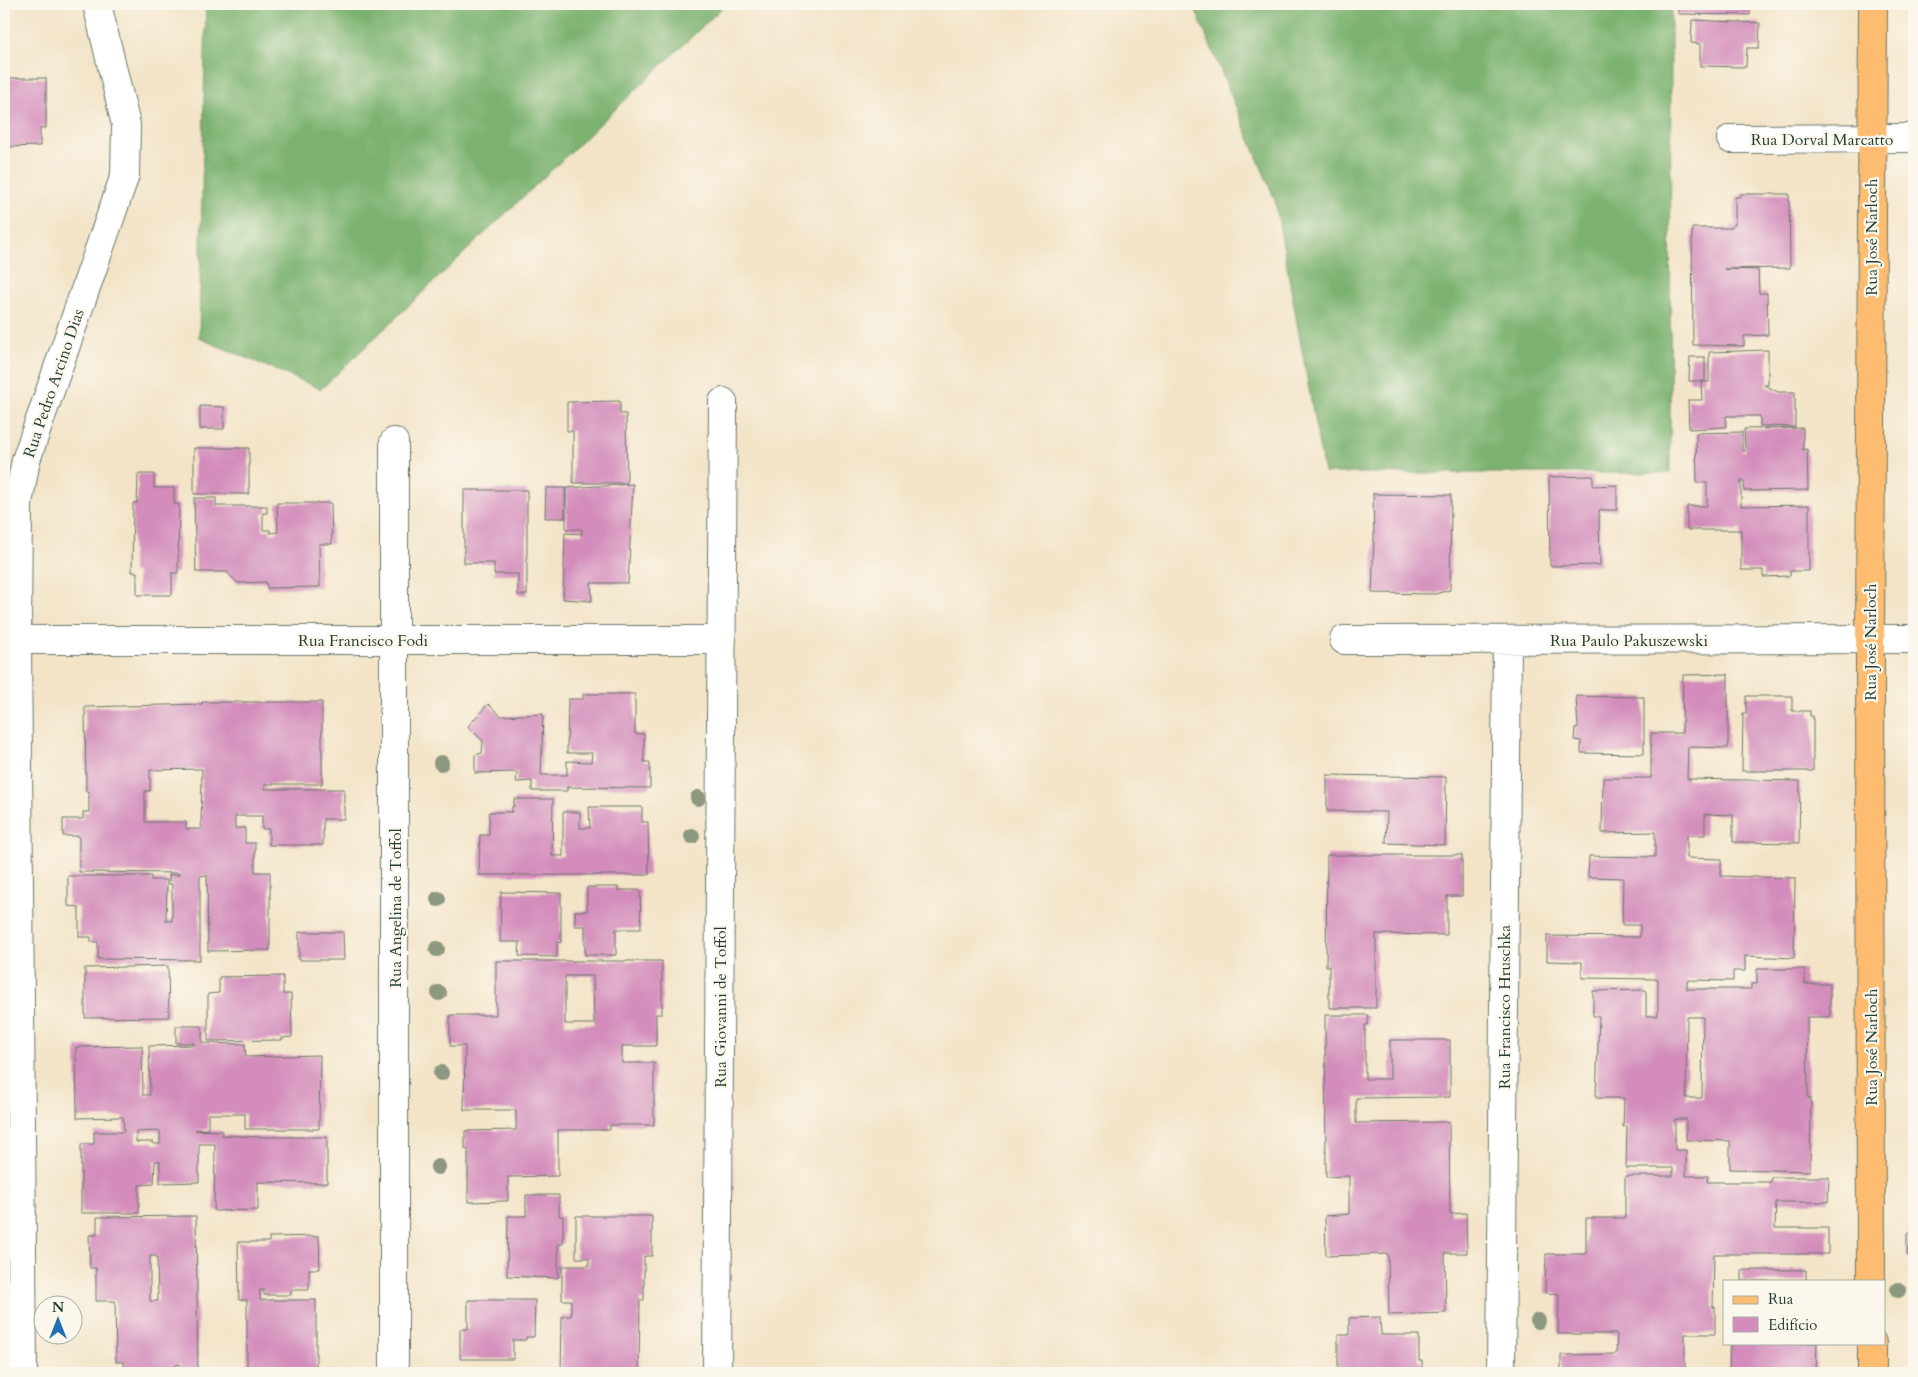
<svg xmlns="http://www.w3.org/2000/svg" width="1918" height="1377" viewBox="0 0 1918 1377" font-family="Cardo,serif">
	<rect width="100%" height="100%" fill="#fbf7ec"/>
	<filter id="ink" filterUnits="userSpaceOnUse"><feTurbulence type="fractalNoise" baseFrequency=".02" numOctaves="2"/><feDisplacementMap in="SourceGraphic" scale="10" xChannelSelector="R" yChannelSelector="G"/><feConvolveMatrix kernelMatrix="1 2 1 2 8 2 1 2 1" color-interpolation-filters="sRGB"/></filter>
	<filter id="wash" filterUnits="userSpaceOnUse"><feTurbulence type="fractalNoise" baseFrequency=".0096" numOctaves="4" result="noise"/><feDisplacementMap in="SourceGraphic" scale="20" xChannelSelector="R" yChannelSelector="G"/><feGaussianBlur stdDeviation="1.12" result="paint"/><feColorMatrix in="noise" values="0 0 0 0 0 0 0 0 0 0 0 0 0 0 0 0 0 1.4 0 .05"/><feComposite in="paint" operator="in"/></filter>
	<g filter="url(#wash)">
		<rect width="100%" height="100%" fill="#f3e4c8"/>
		<!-- forest -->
		<path fill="#7cb270" stroke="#4e7852" d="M 206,4 L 723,4 L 723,7 L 321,389 L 199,338 Z
			M 1193,4 L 1671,4 L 1670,473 L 1324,473 L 1275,200 Z"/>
		<g id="blocks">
			<!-- building -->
			<path fill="#d38cbb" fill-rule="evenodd" d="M 1678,4 L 1750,4 L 1750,15 L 1678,14 Z
				M 1692,20 L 1760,23 L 1759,48 L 1747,48 L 1746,67 L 1700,66 L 1700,44 L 1691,43 Z
				M 4,78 L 46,78 L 46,128 L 40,128 L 40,146 L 4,147 Z
				M 1740,194 L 1789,194 L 1790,268 L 1724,269 L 1758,270 L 1759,293 L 1767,293 L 1768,335 L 1744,336 L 1744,346 L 1693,345 L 1692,228 L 1732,228 L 1732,225 L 1735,225 L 1735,197 L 1740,197 Z
				M 1768,350 L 1768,385 L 1764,385 L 1778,392 L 1795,392 L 1795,427 L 1760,426 L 1760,416 L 1726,416 L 1726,427 L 1689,429 L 1688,400 L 1702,400 L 1701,382 L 1709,382 L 1709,352 Z
				M 1690,357 L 1705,357 L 1705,381 L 1689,381 Z
				M 620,401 L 620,414 L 626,414 L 627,483 L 573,483 L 573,431 L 567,431 L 567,402 Z
				M 200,406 L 224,407 L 224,429 L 200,429 Z
				M 1803,428 L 1803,450 L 1807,449 L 1808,490 L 1744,491 L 1744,481 L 1741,481 L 1741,506 L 1809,505 L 1809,571 L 1790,571 L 1790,576 L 1763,577 L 1763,570 L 1741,570 L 1741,530 L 1687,530 L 1687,506 L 1707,506 L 1707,483 L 1697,483 L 1696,433 L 1742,432 L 1742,451 L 1745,451 L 1744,429 Z
				M 194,448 L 249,448 L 249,494 L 194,494 Z
				M 138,474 L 154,474 L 154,488 L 174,488 L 174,504 L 179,504 L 178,573 L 172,573 L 172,595 L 137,595 L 137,572 L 132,572 L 133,503 L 137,503 Z
				M 1593,476 L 1593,486 L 1617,485 L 1617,510 L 1599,510 L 1600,565 L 1550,566 L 1549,477 Z
				M 633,484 L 628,583 L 591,583 L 592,601 L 563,599 L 565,533 L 582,534 L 582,529 L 566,529 L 566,488 Z
				M 546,488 L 565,488 L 565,518 L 545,518 Z
				M 464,490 L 527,490 L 527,595 L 518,595 L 518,574 L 494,574 L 494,563 L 464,563 Z
				M 1373,494 L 1451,495 L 1450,590 L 1435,594 L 1372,593 L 1374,538 Z
				M 194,498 L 216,498 L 216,506 L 267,506 L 267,513 L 263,513 L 263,530 L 270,530 L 270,533 L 278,532 L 277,503 L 331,503 L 332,544 L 319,544 L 320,587 L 267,588 L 266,582 L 238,583 L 228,574 L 228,572 L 196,572 Z
				M 1728,674 L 1728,748 L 1688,747 L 1687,779 L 1800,781 L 1799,843 L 1733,842 L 1733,815 L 1705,814 L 1705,835 L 1687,835 L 1687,858 L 1721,859 L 1721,876 L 1795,878 L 1794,958 L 1745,956 L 1745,971 L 1733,971 L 1733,981 L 1687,980 L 1687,989 L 1751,989 L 1751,984 L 1757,984 L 1757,969 L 1805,969 L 1805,984 L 1830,984 L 1830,1017 L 1807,1017 L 1808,1098 L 1811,1098 L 1810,1171 L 1730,1169 L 1730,1141 L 1686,1140 L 1686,1119 L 1675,1119 L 1675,1150 L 1686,1150 L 1686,1176 L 1708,1176 L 1707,1182 L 1771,1182 L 1771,1177 L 1829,1177 L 1828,1202 L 1776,1202 L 1775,1228 L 1828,1228 L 1828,1254 L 1714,1254 L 1713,1307 L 1715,1307 L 1715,1334 L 1685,1334 L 1685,1373 L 1561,1373 L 1561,1355 L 1616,1354 L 1617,1334 L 1558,1334 L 1559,1294 L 1545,1293 L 1546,1254 L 1586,1254 L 1586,1218 L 1625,1218 L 1625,1176 L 1673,1176 L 1673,1168 L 1626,1168 L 1627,1126 L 1623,1127 L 1624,1098 L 1596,1098 L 1599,1016 L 1593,1016 L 1593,991 L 1646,990 L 1646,1016 L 1658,1016 L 1658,979 L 1582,978 L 1582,962 L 1547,961 L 1547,936 L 1640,937 L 1640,925 L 1622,925 L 1623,878 L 1588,877 L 1589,856 L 1655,857 L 1655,832 L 1602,833 L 1603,778 L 1651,778 L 1651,733 L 1682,733 L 1683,675 ZM 1687,1017 L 1703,1017 L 1702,1098 L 1686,1098 Z
				M 583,694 L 635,694 L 635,734 L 644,734 L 644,762 L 650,762 L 650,788 L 567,787 L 567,791 L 532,791 L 532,781 L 516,782 L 517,772 L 475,773 L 475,755 L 482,753 L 483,741 L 468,726 L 488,704 L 501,716 L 543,714 L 541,775 L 567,775 L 567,761 L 591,762 L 592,753 L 567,753 L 568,699 L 583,699 Z
				M 1576,696 L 1644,697 L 1644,754 L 1581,753 L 1581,741 L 1574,740 L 1575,728 L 1578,728 Z
				M 1746,696 L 1792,696 L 1792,711 L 1810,711 L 1810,716 L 1813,716 L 1813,771 L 1742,771 L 1743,713 L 1746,713 Z
				M 202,702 L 322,702 L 322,784 L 265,784 L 265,789 L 344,789 L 344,819 L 323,819 L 323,845 L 269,845 L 269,829 L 262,829 L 262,816 L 235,816 L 235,828 L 245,828 L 245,843 L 255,843 L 255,872 L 270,872 L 270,950 L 208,951 L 207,875 L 200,876 L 200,960 L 98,959 L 98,942 L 91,942 L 91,937 L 79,937 L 79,907 L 68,906 L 68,876 L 151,876 L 151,880 L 167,880 L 166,921 L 172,921 L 172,884 L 169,884 L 169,875 L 179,875 L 179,873 L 79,872 L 79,836 L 63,836 L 63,819 L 83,819 L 83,812 L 89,812 L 89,791 L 86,792 L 85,707 L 202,704 ZM 202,769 L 201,829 L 186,829 L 186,822 L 145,822 L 145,791 L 150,791 L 150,770 Z
				M 1327,775 L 1446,777 L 1445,845 L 1386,843 L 1387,812 L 1327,811 Z
				M 514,799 L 553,799 L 552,856 L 563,856 L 563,812 L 580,812 L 580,828 L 590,828 L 589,807 L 642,807 L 642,822 L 648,822 L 649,875 L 479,875 L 480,835 L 489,835 L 489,812 L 512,812 L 512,806 L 514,806 Z
				M 1327,855 L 1462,855 L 1462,896 L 1447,896 L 1447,935 L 1376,934 L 1376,1008 L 1329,1008 L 1329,966 L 1326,966 Z
				M 587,887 L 618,887 L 618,890 L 640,890 L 641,929 L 616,929 L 616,955 L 585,955 L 585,926 L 575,926 L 575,911 L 587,911 Z
				M 501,892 L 561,893 L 561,943 L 557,942 L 557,957 L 519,956 L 520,942 L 500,942 Z
				M 299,932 L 343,932 L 344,960 L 299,960 Z
				M 496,961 L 662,961 L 662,1014 L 656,1014 L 656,1046 L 622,1046 L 622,1063 L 654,1063 L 654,1125 L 610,1125 L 610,1130 L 558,1130 L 558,1176 L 508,1177 L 508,1201 L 468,1202 L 468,1149 L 465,1149 L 465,1131 L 516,1130 L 516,1110 L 464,1110 L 465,1046 L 450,1046 L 450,1015 L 496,1015 ZM 565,976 L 593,976 L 594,1024 L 565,1024 Z
				M 168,966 L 169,1017 L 85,1018 L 85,968 Z
				M 283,976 L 283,994 L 291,994 L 292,1037 L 282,1038 L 282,1040 L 208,1041 L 208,994 L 219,993 L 219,977 Z
				M 1325,1015 L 1368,1015 L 1368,1025 L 1365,1025 L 1365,1079 L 1390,1079 L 1390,1040 L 1450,1040 L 1450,1097 L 1356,1098 L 1356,1123 L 1449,1122 L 1450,1214 L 1466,1213 L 1467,1253 L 1445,1253 L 1446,1313 L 1389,1315 L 1388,1254 L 1326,1256 L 1325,1216 L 1349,1214 L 1349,1176 L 1326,1177 Z
				M 176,1026 L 202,1026 L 202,1043 L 245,1044 L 246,1057 L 320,1055 L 319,1129 L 245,1129 L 245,1114 L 208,1114 L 208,1129 L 195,1130 L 222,1131 L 222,1135 L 259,1137 L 327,1137 L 327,1183 L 258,1182 L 258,1210 L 214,1211 L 215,1144 L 199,1144 L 199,1182 L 160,1183 L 160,1161 L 155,1161 L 154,1184 L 139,1185 L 139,1213 L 81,1213 L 81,1144 L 94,1144 L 94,1132 L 124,1132 L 123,1117 L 77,1118 L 76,1047 L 142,1046 L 143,1095 L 150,1095 L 149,1046 L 194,1045 L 194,1043 L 176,1043 ZM 160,1131 L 160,1144 L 153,1144 L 153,1142 L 136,1142 L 136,1132 Z
				M 526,1195 L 559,1195 L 559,1216 L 563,1216 L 563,1244 L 558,1244 L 558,1278 L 507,1276 L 508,1216 L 526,1216 Z
				M 196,1216 L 198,1373 L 180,1373 L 180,1364 L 176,1365 L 176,1373 L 125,1373 L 124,1362 L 116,1362 L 115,1301 L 96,1301 L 96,1268 L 90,1268 L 89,1235 L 97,1235 L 97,1217 ZM 150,1256 L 157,1256 L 158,1301 L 150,1301 Z
				M 576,1216 L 652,1216 L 652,1256 L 644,1256 L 644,1300 L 640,1300 L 639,1373 L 561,1373 L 562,1316 L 571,1316 L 571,1300 L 562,1300 L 562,1266 L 589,1266 L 589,1258 L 576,1258 Z
				M 1907,1233 L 1914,1233 L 1914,1256 L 1907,1256 Z
				M 319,1236 L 320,1269 L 309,1269 L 309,1290 L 291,1290 L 291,1295 L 264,1295 L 264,1290 L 260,1290 L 260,1300 L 316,1300 L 316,1373 L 247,1373 L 247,1300 L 239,1300 L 238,1242 L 269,1242 L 269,1237 Z
				M 1742,1270 L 1806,1270 L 1806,1281 L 1742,1281 Z
				M 468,1300 L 535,1300 L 534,1337 L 526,1337 L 526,1340 L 513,1340 L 513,1359 L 460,1359 L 460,1329 L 468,1329 Z
				M 1380,1317 L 1381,1335 L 1419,1335 L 1419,1361 L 1422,1361 L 1422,1373 L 1338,1373 L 1338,1335 L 1349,1335 L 1349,1318 Z
				M 1730,1343 L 1817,1343 L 1816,1373 L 1729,1373 Z"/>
		</g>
	</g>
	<g filter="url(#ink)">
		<use href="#blocks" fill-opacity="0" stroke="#697768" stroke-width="1"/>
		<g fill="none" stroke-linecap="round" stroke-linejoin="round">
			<defs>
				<path id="minor" d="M 1731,139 L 1914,138
					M 4,640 L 722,640
					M 1344,640 L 1914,639
					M 23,1373 L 17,640 L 18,503 L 26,460 L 125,175 L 126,125 L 97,4
					M 394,1373 L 394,442
					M 717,1373 L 723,402
					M 1501,1373 L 1507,640"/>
				<path id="major" d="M 1871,1281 L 1870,640 L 1873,4
					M 1872,1343 L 1872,1373"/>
			</defs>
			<!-- minor casing -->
			<use href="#minor" stroke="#697768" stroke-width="30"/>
			<!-- major casing -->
			<use href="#major" stroke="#697768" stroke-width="30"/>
			<!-- minor -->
			<use href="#minor" stroke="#fff" stroke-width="28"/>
			<!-- major -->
			<use href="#major" stroke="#fdbc70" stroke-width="28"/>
		</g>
		<!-- trees -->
		<g fill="#8c987f">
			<circle cx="441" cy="763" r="8"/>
			<circle cx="698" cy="798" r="8"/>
			<circle cx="692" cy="836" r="8"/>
			<circle cx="438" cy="899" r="8"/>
			<circle cx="437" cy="949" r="8"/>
			<circle cx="439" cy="993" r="8"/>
			<circle cx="441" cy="1073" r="8"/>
			<circle cx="438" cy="1167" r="8"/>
			<circle cx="1898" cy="1290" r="8"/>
			<circle cx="1538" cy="1321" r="8"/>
		</g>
	</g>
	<g text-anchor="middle" stroke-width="4.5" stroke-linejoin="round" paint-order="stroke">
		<!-- street labels -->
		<g font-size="16" fill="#1f3d34" stroke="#fbf7ec">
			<text x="1822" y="145">Rua Dorval Marcatto</text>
			<text transform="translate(1871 237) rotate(-90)" y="6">Rua José Narloch</text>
			<text transform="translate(53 383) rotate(-71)" y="6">Rua Pedro Arcino Dias</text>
			<text x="363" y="646">Rua Francisco Fodi</text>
			<text x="1629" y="646">Rua Paulo Pakuszewski</text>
			<text transform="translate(1870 642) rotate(-90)" y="6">Rua José Narloch</text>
			<text transform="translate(395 908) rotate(-90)" y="6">Rua Angelina de Toffol</text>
			<text transform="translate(720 1007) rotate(-90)" y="6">Rua Giovanni de Toffol</text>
			<text transform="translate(1504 1007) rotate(-90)" y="6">Rua Francisco Hruschka</text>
			<text transform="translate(1871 1047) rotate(-90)" y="6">Rua José Narloch</text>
		</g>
	</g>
	<!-- margin -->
	<rect width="1918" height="1377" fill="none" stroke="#fbf7ec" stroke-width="20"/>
	<!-- legend -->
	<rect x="1723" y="1280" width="162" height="65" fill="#fbf7ec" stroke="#a3ada2"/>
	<rect x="1733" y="1296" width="25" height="8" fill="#fdbc70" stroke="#a3ada2"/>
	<text x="1768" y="1304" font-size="15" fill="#1f3d34">Rua</text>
	<rect x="1733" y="1317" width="25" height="15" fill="#d38cbb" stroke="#a3ada2"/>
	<text x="1768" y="1330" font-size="15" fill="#1f3d34">Edifício</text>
	<!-- north arrow -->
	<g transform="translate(58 1320)"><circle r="24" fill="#fbf7ec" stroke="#a3ada2"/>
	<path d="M0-4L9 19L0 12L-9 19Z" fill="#1f6fb2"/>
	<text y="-8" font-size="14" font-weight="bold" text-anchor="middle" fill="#1f3d34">N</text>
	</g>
</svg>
